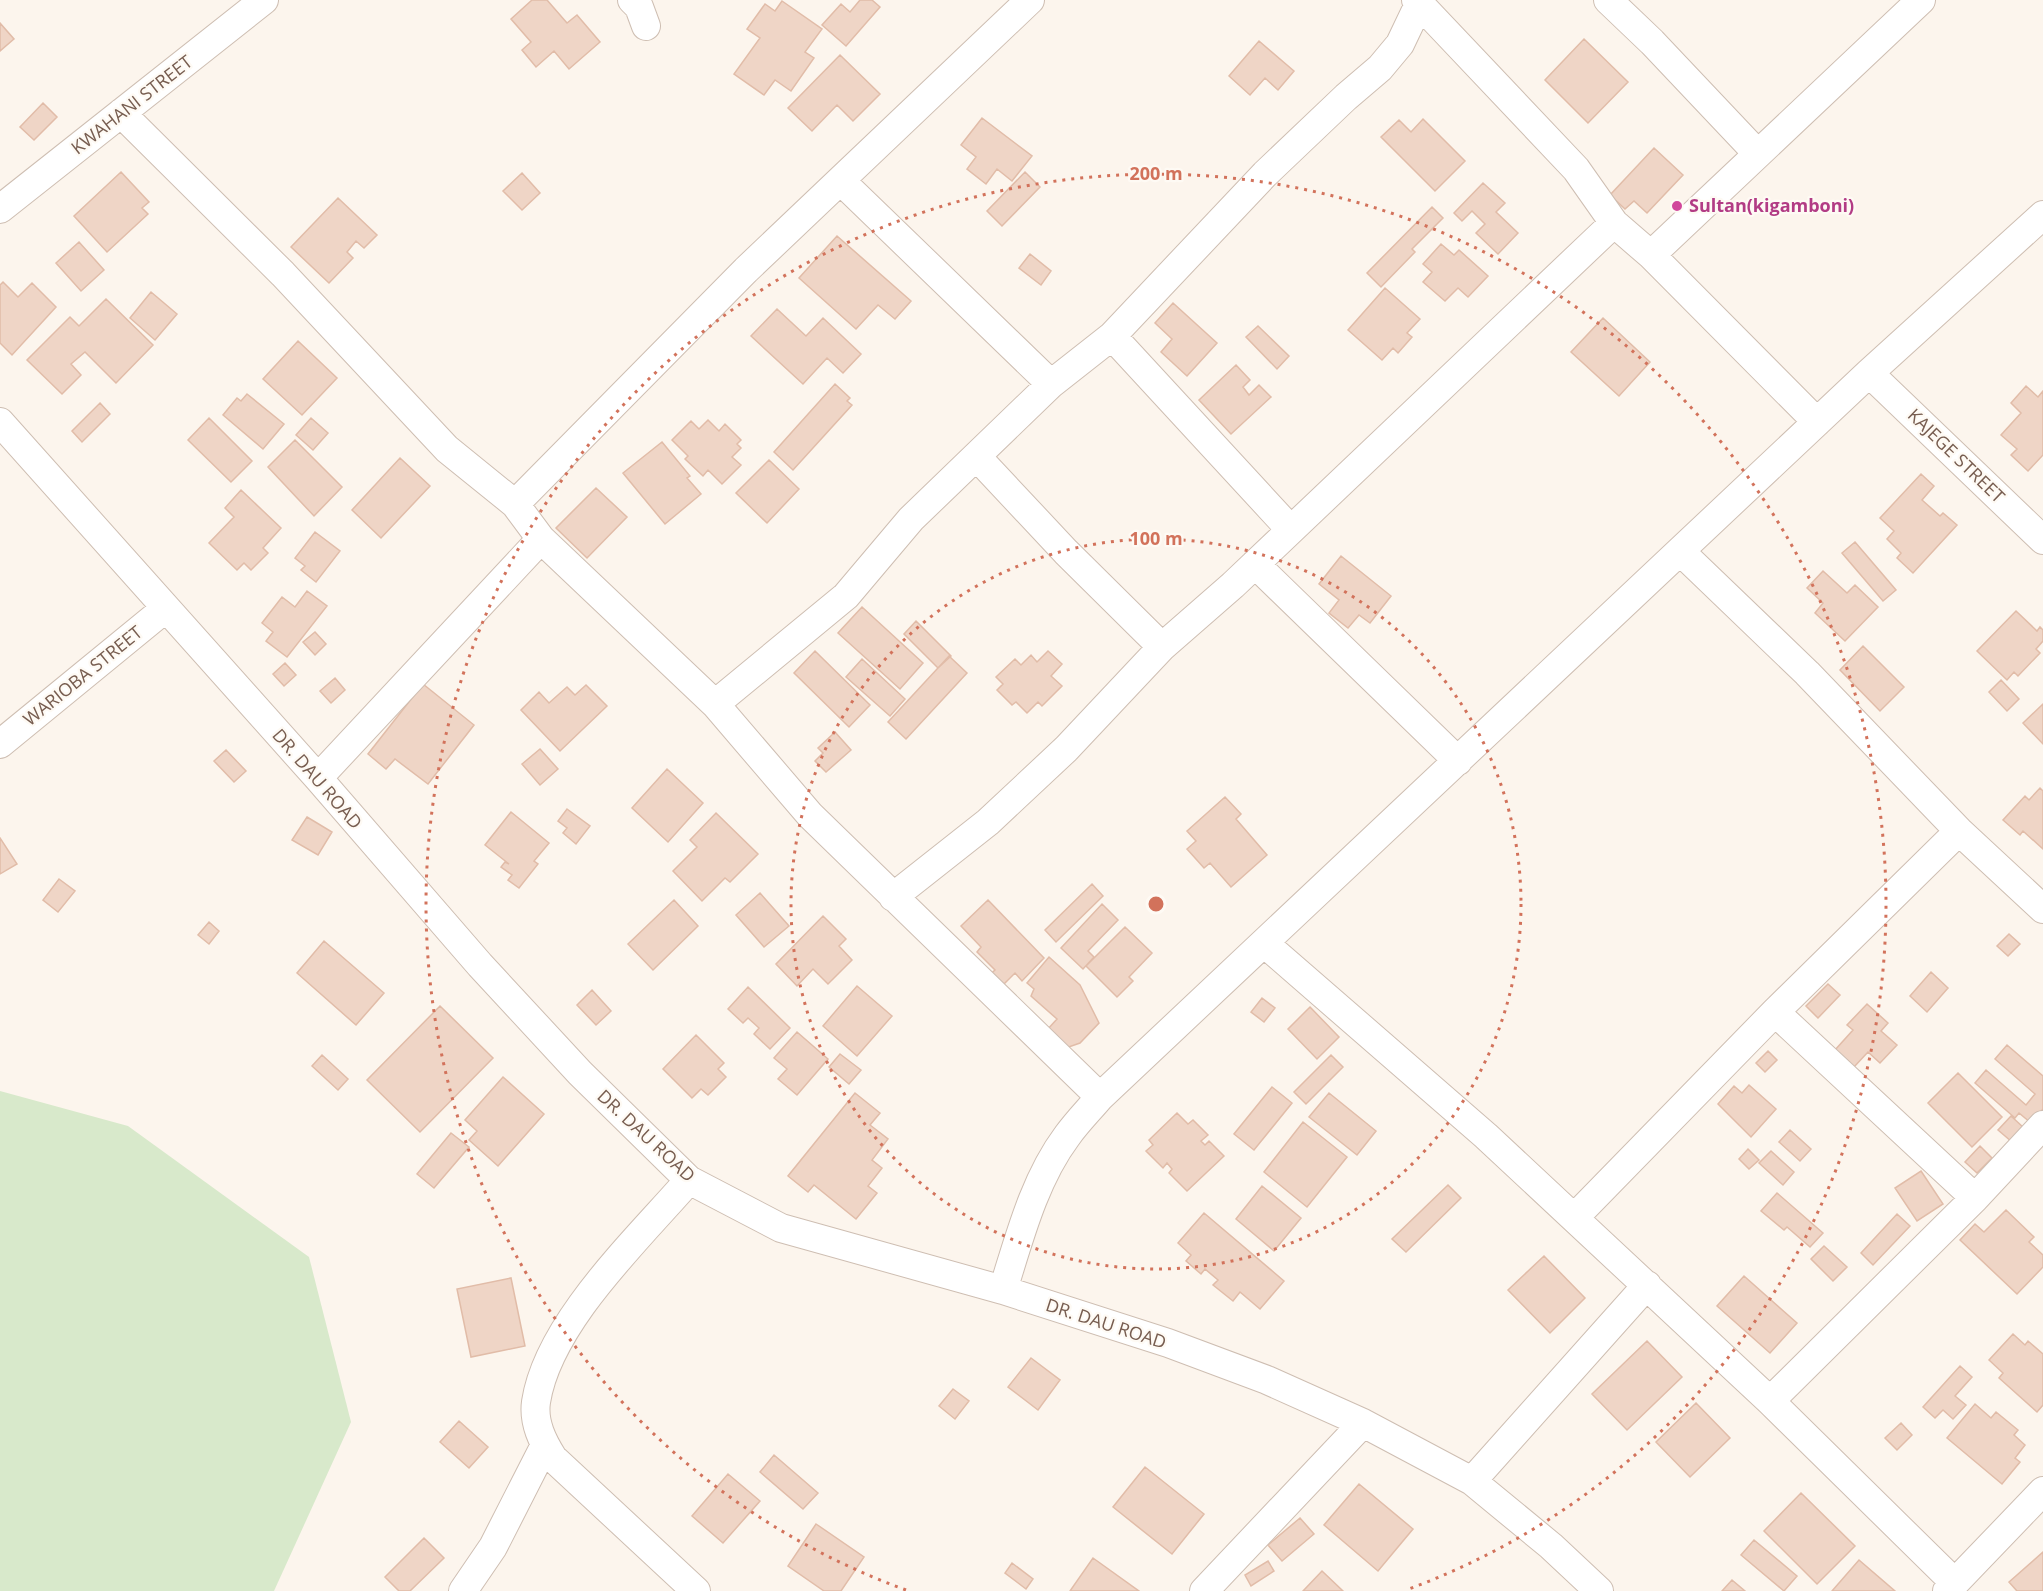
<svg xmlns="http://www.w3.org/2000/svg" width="2043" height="1591" viewBox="0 0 2043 1591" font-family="'Open Sans',sans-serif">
	<rect width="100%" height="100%" fill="#fcf5ed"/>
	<!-- green -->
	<path fill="#d8e9cb" d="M 0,1091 L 128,1126 L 309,1257 L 351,1422 L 274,1591 L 0,1591 Z"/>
	<!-- building -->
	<path fill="#efd5c6" stroke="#e1bca8" stroke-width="1.5" d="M 532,0 L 547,0 L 567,23 L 577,15 L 600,42 L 569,69 L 554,51 L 536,67 L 522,50 L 531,42 L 511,19 Z
		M 860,0 L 872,0 L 880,7 L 846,46 L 822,25 L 841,4 L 850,12 Z
		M 782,1 L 822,29 L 805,52 L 814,58 L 791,91 L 775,80 L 764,95 L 734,74 L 760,38 L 747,29 L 765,4 L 775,11 Z
		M 0,23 L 14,39 L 0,51 Z
		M 1584,39 L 1628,82 L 1588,123 L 1545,80 Z
		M 1259,41 L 1294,71 L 1278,90 L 1265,78 L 1250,95 L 1229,76 Z
		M 840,55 L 880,94 L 853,121 L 837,105 L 812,131 L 788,108 Z
		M 43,103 L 57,117 L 34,140 L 20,127 Z
		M 982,118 L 1032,156 L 1012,181 L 997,169 L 986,184 L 967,169 L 976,157 L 961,145 Z
		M 1423,119 L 1465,161 L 1435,191 L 1381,137 L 1399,120 L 1411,132 Z
		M 1654,148 L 1683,175 L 1647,213 L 1634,201 L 1625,209 L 1610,195 Z
		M 121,172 L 149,202 L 142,208 L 148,214 L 107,252 L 74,216 Z
		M 1025,172 L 1040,187 L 1002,226 L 987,211 Z
		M 522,173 L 540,193 L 522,210 L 503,191 Z
		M 1483,183 L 1505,203 L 1496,212 L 1518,233 L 1498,254 L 1476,233 L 1485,224 L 1472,211 L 1462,221 L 1454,213 Z
		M 338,198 L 377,235 L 364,248 L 356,241 L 347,252 L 353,258 L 329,283 L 291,247 Z
		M 1432,207 L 1443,218 L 1412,249 L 1415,252 L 1381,287 L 1367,273 Z
		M 837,236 L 911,301 L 895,319 L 878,305 L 856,329 L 799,278 Z
		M 79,242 L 104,270 L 81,291 L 56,263 Z
		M 1441,244 L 1454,255 L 1459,250 L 1488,276 L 1468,297 L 1458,288 L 1445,301 L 1423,282 L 1432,272 L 1423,264 Z
		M 1030,254 L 1051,271 L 1041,285 L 1019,268 Z
		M 3,282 L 18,297 L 32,283 L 56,307 L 12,355 L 0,343 L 0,285 Z
		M 1385,288 L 1420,319 L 1407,333 L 1412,337 L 1398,353 L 1393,348 L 1382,360 L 1348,330 Z
		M 151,292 L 177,314 L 155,340 L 130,318 Z
		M 106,299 L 153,345 L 116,383 L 85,352 L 71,364 L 81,375 L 62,394 L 27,360 L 70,317 L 79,326 Z
		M 1173,303 L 1217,343 L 1187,376 L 1161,352 L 1172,339 L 1155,323 Z
		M 777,309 L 806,336 L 823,318 L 861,354 L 843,373 L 827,358 L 803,384 L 751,336 Z
		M 1603,318 L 1650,362 L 1619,396 L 1571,352 Z
		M 1258,326 L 1289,356 L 1277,369 L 1246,337 Z
		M 298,341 L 337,378 L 302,415 L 263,379 Z
		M 1236,365 L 1250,380 L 1243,387 L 1249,395 L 1259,385 L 1271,397 L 1231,434 L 1199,400 Z
		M 835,384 L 850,398 L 847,401 L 852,405 L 793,470 L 774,452 Z
		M 2026,386 L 2038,397 L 2043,391 L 2043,455 L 2028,471 L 2011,455 L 2017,449 L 2001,435 L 2021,413 L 2011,403 Z
		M 247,394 L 284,424 L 263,449 L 223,415 L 237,398 L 241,401 Z
		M 100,403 L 110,414 L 82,442 L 72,431 Z
		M 209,418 L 252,461 L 231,482 L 188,440 Z
		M 311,418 L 328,433 L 313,450 L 296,435 Z
		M 708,420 L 719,431 L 725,424 L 741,440 L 737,444 L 741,448 L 732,457 L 741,465 L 722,484 L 708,470 L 703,476 L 685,459 L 688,456 L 672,440 L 691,421 L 699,429 Z
		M 295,440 L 342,487 L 314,516 L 268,467 Z
		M 662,442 L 690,476 L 687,478 L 701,494 L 665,524 L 623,473 Z
		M 400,458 L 430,486 L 381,538 L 352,510 Z
		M 769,460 L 799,489 L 767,523 L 736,493 Z
		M 1921,474 L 1934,486 L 1922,500 L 1940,516 L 1943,513 L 1957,525 L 1913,573 L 1897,558 L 1901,553 L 1887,539 L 1894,531 L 1880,518 Z
		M 596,488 L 627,517 L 587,558 L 556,528 Z
		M 241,490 L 281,528 L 263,548 L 268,553 L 251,570 L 244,563 L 237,570 L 209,543 L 234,517 L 225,508 Z
		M 315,532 L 340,551 L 316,582 L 301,570 L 305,566 L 295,558 Z
		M 1855,542 L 1896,590 L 1883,601 L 1842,553 Z
		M 1341,556 L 1391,596 L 1370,623 L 1359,615 L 1348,628 L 1329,613 L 1339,600 L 1319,584 Z
		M 1823,571 L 1847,593 L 1855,585 L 1878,607 L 1845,641 L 1815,613 L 1823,603 L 1807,588 Z
		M 307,591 L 327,606 L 287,657 L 266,641 L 273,632 L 262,623 L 282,597 L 295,607 Z
		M 862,607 L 923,663 L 900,689 L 838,633 Z
		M 2016,611 L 2037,631 L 2040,627 L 2043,630 L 2043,641 L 2036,649 L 2040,653 L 2018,676 L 2014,672 L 2007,680 L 1977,651 Z
		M 916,621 L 951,656 L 938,668 L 904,634 Z
		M 315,632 L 326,644 L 315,655 L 303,642 Z
		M 1863,646 L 1904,687 L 1880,711 L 1840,670 Z
		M 815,651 L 870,705 L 849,727 L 794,673 Z
		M 1048,651 L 1062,664 L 1051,676 L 1062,686 L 1042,706 L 1038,702 L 1027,713 L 1016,702 L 1012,705 L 997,690 L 1003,684 L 996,677 L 1015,659 L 1021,665 L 1031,655 L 1037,662 Z
		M 949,656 L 967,673 L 906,739 L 888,722 Z
		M 862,659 L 905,699 L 890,716 L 846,677 Z
		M 285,663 L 296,675 L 284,686 L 273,674 Z
		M 335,678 L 345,690 L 331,703 L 320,691 Z
		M 2001,680 L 2019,699 L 2007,711 L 1989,692 Z
		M 423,684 L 474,725 L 428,784 L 395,759 L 386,769 L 368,754 Z
		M 586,685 L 607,706 L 560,751 L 521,710 L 539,692 L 549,703 L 567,687 L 575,695 Z
		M 2043,704 L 2043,744 L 2023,723 Z
		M 835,732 L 851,750 L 826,772 L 815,761 L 823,753 L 818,748 Z
		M 540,749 L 558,769 L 540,785 L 522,764 Z
		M 226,750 L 246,771 L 234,782 L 214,761 Z
		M 667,769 L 703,803 L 668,842 L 632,808 Z
		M 2040,788 L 2043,791 L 2043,849 L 2023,831 L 2020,835 L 2003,820 L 2025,796 L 2029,800 Z
		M 1225,797 L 1241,814 L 1236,819 L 1267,855 L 1231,887 L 1210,863 L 1204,868 L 1187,849 L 1196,841 L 1187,831 Z
		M 567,809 L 590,826 L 576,844 L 563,833 L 567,828 L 558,821 Z
		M 511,812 L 549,843 L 534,861 L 538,864 L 519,888 L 508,880 L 512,875 L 501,867 L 505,862 L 509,864 L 485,845 Z
		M 716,813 L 758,854 L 730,882 L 725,878 L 702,901 L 673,871 L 697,847 L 690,840 Z
		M 307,817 L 332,832 L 318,855 L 292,840 Z
		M 0,838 L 17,864 L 0,874 Z
		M 59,879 L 75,891 L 58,912 L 43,900 Z
		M 1092,884 L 1103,896 L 1056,942 L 1045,930 Z
		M 760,893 L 789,926 L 764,947 L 736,915 Z
		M 674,900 L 698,926 L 653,970 L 628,944 Z
		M 988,900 L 1044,958 L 1022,981 L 1015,973 L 998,990 L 986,978 L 995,970 L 977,952 L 981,947 L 961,926 Z
		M 1102,904 L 1118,920 L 1088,951 L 1094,957 L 1083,969 L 1061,948 Z
		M 823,916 L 846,939 L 839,946 L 852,960 L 828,984 L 813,969 L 797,986 L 776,964 Z
		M 209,922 L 219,931 L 209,944 L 198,935 Z
		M 1125,927 L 1152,953 L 1129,977 L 1133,981 L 1117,997 L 1086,966 Z
		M 2009,934 L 2020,944 L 2008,956 L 1997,946 Z
		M 324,941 L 384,993 L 356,1025 L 297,973 Z
		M 1049,957 L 1080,985 L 1099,1023 L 1080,1043 L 1066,1048 L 1047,1030 L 1057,1019 L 1031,996 L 1034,989 L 1027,983 Z
		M 1931,972 L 1948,988 L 1927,1012 L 1910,996 Z
		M 1828,984 L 1840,995 L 1818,1018 L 1806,1006 Z
		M 857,986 L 892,1016 L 857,1056 L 823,1026 Z
		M 748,987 L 790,1028 L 770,1049 L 754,1034 L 759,1028 L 748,1018 L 743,1023 L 728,1009 Z
		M 592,990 L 611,1011 L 596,1025 L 577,1005 Z
		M 1262,998 L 1275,1008 L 1264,1022 L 1251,1012 Z
		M 1867,1004 L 1888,1023 L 1881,1031 L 1897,1045 L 1880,1063 L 1868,1052 L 1854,1067 L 1835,1050 L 1853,1030 L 1847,1025 Z
		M 440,1006 L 493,1058 L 420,1132 L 367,1080 Z
		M 1310,1007 L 1339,1037 L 1317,1059 L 1288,1029 Z
		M 797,1032 L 828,1059 L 797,1095 L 778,1079 L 787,1069 L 774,1058 Z
		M 696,1035 L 724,1063 L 718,1069 L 726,1077 L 708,1095 L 701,1089 L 692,1098 L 663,1069 Z
		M 2007,1045 L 2043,1076 L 2043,1109 L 2031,1123 L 2019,1113 L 2015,1118 L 1975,1083 L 1986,1070 L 2026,1105 L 2035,1094 L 1995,1059 Z
		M 1768,1051 L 1777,1060 L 1765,1072 L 1756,1063 Z
		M 840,1054 L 861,1070 L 849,1084 L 829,1067 Z
		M 322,1055 L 348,1079 L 338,1090 L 312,1066 Z
		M 1331,1055 L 1343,1067 L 1306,1104 L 1294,1092 Z
		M 1958,1073 L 2002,1117 L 1972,1147 L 1928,1103 Z
		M 503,1077 L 544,1114 L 498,1166 L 469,1140 L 477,1131 L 465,1120 Z
		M 1749,1085 L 1776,1109 L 1751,1137 L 1718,1104 L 1734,1086 L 1742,1093 Z
		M 1272,1087 L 1292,1103 L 1254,1150 L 1234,1134 Z
		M 855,1093 L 880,1113 L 870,1125 L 888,1139 L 872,1160 L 882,1168 L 868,1186 L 877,1193 L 856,1219 L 814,1185 L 808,1192 L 788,1176 Z
		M 1329,1093 L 1376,1131 L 1357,1155 L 1309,1117 Z
		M 1177,1113 L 1188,1124 L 1193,1120 L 1208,1135 L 1201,1141 L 1205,1145 L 1209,1141 L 1224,1156 L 1187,1191 L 1169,1173 L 1172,1169 L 1167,1163 L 1163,1168 L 1146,1151 L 1153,1145 L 1149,1140 Z
		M 2011,1116 L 2024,1128 L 2012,1142 L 1998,1130 Z
		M 1303,1122 L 1347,1157 L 1307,1207 L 1264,1172 Z
		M 1790,1130 L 1811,1149 L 1800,1161 L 1779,1142 Z
		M 451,1133 L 469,1147 L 434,1188 L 417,1174 Z
		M 1980,1146 L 1992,1158 L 1977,1173 L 1965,1162 Z
		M 1748,1149 L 1759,1160 L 1749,1169 L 1739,1159 Z
		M 1771,1151 L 1794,1172 L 1783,1185 L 1759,1163 Z
		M 1921,1171 L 1943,1204 L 1917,1221 L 1895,1188 Z
		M 1448,1185 L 1461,1198 L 1406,1252 L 1392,1239 Z
		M 1262,1186 L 1301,1218 L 1274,1251 L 1236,1219 Z
		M 1777,1193 L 1823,1233 L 1810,1247 L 1787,1227 L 1784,1230 L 1761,1211 Z
		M 2006,1210 L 2034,1237 L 2029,1242 L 2043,1255 L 2043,1267 L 2017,1294 L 1960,1240 L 1975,1224 L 1984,1232 Z
		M 1204,1213 L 1284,1281 L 1260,1309 L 1240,1292 L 1233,1301 L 1213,1285 L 1218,1280 L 1205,1269 L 1201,1274 L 1186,1261 L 1191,1255 L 1178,1243 Z
		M 1897,1214 L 1910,1226 L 1873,1265 L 1861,1253 Z
		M 1824,1246 L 1847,1267 L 1833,1281 L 1811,1259 Z
		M 1544,1256 L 1585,1298 L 1550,1333 L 1508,1290 Z
		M 1744,1276 L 1797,1323 L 1770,1353 L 1717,1306 Z
		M 511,1278 L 525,1346 L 471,1357 L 457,1289 Z
		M 2013,1334 L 2025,1345 L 2028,1341 L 2043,1354 L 2043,1405 L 2037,1412 L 1999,1378 L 2003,1373 L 1989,1360 Z
		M 1647,1341 L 1682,1377 L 1627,1430 L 1592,1394 Z
		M 1031,1358 L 1060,1380 L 1038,1410 L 1008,1387 Z
		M 1960,1366 L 1972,1377 L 1955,1396 L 1966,1405 L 1953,1419 L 1943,1410 L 1935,1418 L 1923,1407 Z
		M 953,1389 L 969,1401 L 955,1419 L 939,1406 Z
		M 1696,1403 L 1730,1438 L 1690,1477 L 1656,1442 Z
		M 1975,1404 L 1991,1418 L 1996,1412 L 2018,1430 L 2014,1435 L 2025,1445 L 2015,1458 L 2020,1462 L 2002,1484 L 1947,1438 Z
		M 459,1421 L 488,1447 L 469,1468 L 440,1442 Z
		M 1901,1423 L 1912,1435 L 1897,1450 L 1885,1438 Z
		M 774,1455 L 818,1493 L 803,1509 L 760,1472 Z
		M 1145,1467 L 1204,1514 L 1172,1554 L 1113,1507 Z
		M 728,1474 L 760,1501 L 723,1543 L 692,1516 Z
		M 1359,1484 L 1413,1529 L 1378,1571 L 1324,1525 Z
		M 1801,1493 L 1855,1546 L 1817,1584 L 1764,1531 Z
		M 1300,1518 L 1314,1534 L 1282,1561 L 1268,1545 Z
		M 816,1524 L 864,1557 L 841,1591 L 824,1591 L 788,1566 Z
		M 424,1538 L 444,1558 L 410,1591 L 399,1591 L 385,1577 Z
		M 1754,1540 L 1797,1576 L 1784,1591 L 1741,1555 Z
		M 2043,1552 L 2043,1591 L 2017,1591 L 2009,1582 Z
		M 1093,1558 L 1139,1591 L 1070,1591 Z
		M 1859,1560 L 1895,1591 L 1832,1591 Z
		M 1268,1561 L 1274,1571 L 1251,1586 L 1245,1575 Z
		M 1012,1563 L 1033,1579 L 1026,1589 L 1005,1573 Z
		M 1322,1571 L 1343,1591 L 1303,1591 Z
		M 1732,1580 L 1745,1591 L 1722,1591 Z"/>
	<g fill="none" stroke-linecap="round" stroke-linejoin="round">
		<defs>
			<path id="minor" d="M 632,0 L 639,7 L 646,26
				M 1416,0 L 1576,169 L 1614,223 L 1651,255 L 1817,422
				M 1608,0 L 1652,42 L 1757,153
				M 121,113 L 283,274 L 447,449 L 515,504 L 541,539 L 715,704 L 810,815 L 1100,1097
				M 841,181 L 1051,384
				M 0,209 L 264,0
				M 1651,255 L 1921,0
				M 1112,336 L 1290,529
				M 1869,373 L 2043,540
				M 0,422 L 318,778 L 480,965 L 580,1073 L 689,1180 L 781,1228 L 1003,1290 L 1168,1343 L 1267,1380 L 1363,1423 L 1472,1481 L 1551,1546 L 1599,1591
				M 977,457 L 1066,552 L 1162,647
				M 515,504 L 746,270 L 1030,0
				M 1680,551 L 1807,673 L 1959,831 L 2043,909
				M 1255,564 L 1458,761
				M 715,704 L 846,596 L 911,519 L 1051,384 L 1112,336 L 1265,174 L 1346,97 L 1380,68 L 1400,44 L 1421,0
				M 0,744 L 166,608
				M 318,778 L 541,539
				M 893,897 L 988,822 L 1066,749 L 1162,647 L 1233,585 L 1614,223
				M 1264,943 L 1486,1136 L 1770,1401 L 1955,1583
				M 1775,1012 L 1975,1198
				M 689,1180 C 638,1239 548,1323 536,1402 C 533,1423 543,1442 553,1458 L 696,1591
				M 1574,1218 L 1775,1012 L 1959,831
				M 1003,1290 C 1019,1239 1034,1180 1067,1136 C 1077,1122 1089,1110 1100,1097 L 1869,373 L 2043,215
				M 1770,1401 L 1975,1198 L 2043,1125
				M 1472,1481 L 1647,1285
				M 463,1591 L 493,1547 L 545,1445
				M 1204,1591 L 1363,1423
				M 1947,1591 L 2043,1491"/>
		</defs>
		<!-- minor casing -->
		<use href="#minor" stroke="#cebeb2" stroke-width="30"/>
		<!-- minor -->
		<use href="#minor" stroke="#fff" stroke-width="28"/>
	</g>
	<!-- distance rings -->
	<g fill="none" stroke="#d2725b" stroke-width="3" stroke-dasharray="3 6">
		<circle cx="1156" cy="904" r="365"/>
		<path d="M906 1590A730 730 0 1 1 1406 1590"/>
	</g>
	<!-- markers -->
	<circle fill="#d1479c" stroke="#fefaf4" stroke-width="2" cx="1677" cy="206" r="6"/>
	<g text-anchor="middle" stroke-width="4.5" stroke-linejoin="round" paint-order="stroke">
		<!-- street labels -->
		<g font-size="18" fill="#775d50" stroke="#fefaf4">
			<text transform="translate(132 105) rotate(-38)" y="6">KWAHANI STREET</text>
			<text transform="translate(1956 456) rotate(44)" y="6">KAJEGE STREET</text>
			<text transform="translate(83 676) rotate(-39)" y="6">WARIOBA STREET</text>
			<text transform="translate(317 779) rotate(49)" y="6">DR. DAU ROAD</text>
			<text transform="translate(646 1136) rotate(43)" y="6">DR. DAU ROAD</text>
			<text transform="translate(1106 1324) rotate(18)" y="6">DR. DAU ROAD</text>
		</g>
		<!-- hotel labels -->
		<g font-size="18" font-weight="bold" fill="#b23c85" stroke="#fefaf4" text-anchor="start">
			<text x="1689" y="212">Sultan(kigamboni)</text>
		</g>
	</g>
	<circle cx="1156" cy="904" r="9" fill="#d2725b" stroke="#fefaf4" stroke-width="3"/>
	<g font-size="18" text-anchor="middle" font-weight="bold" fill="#d2725b" stroke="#fefaf4" stroke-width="4.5" stroke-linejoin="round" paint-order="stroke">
		<text x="1156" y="180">200 m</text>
		<text x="1156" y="545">100 m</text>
	</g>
</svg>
